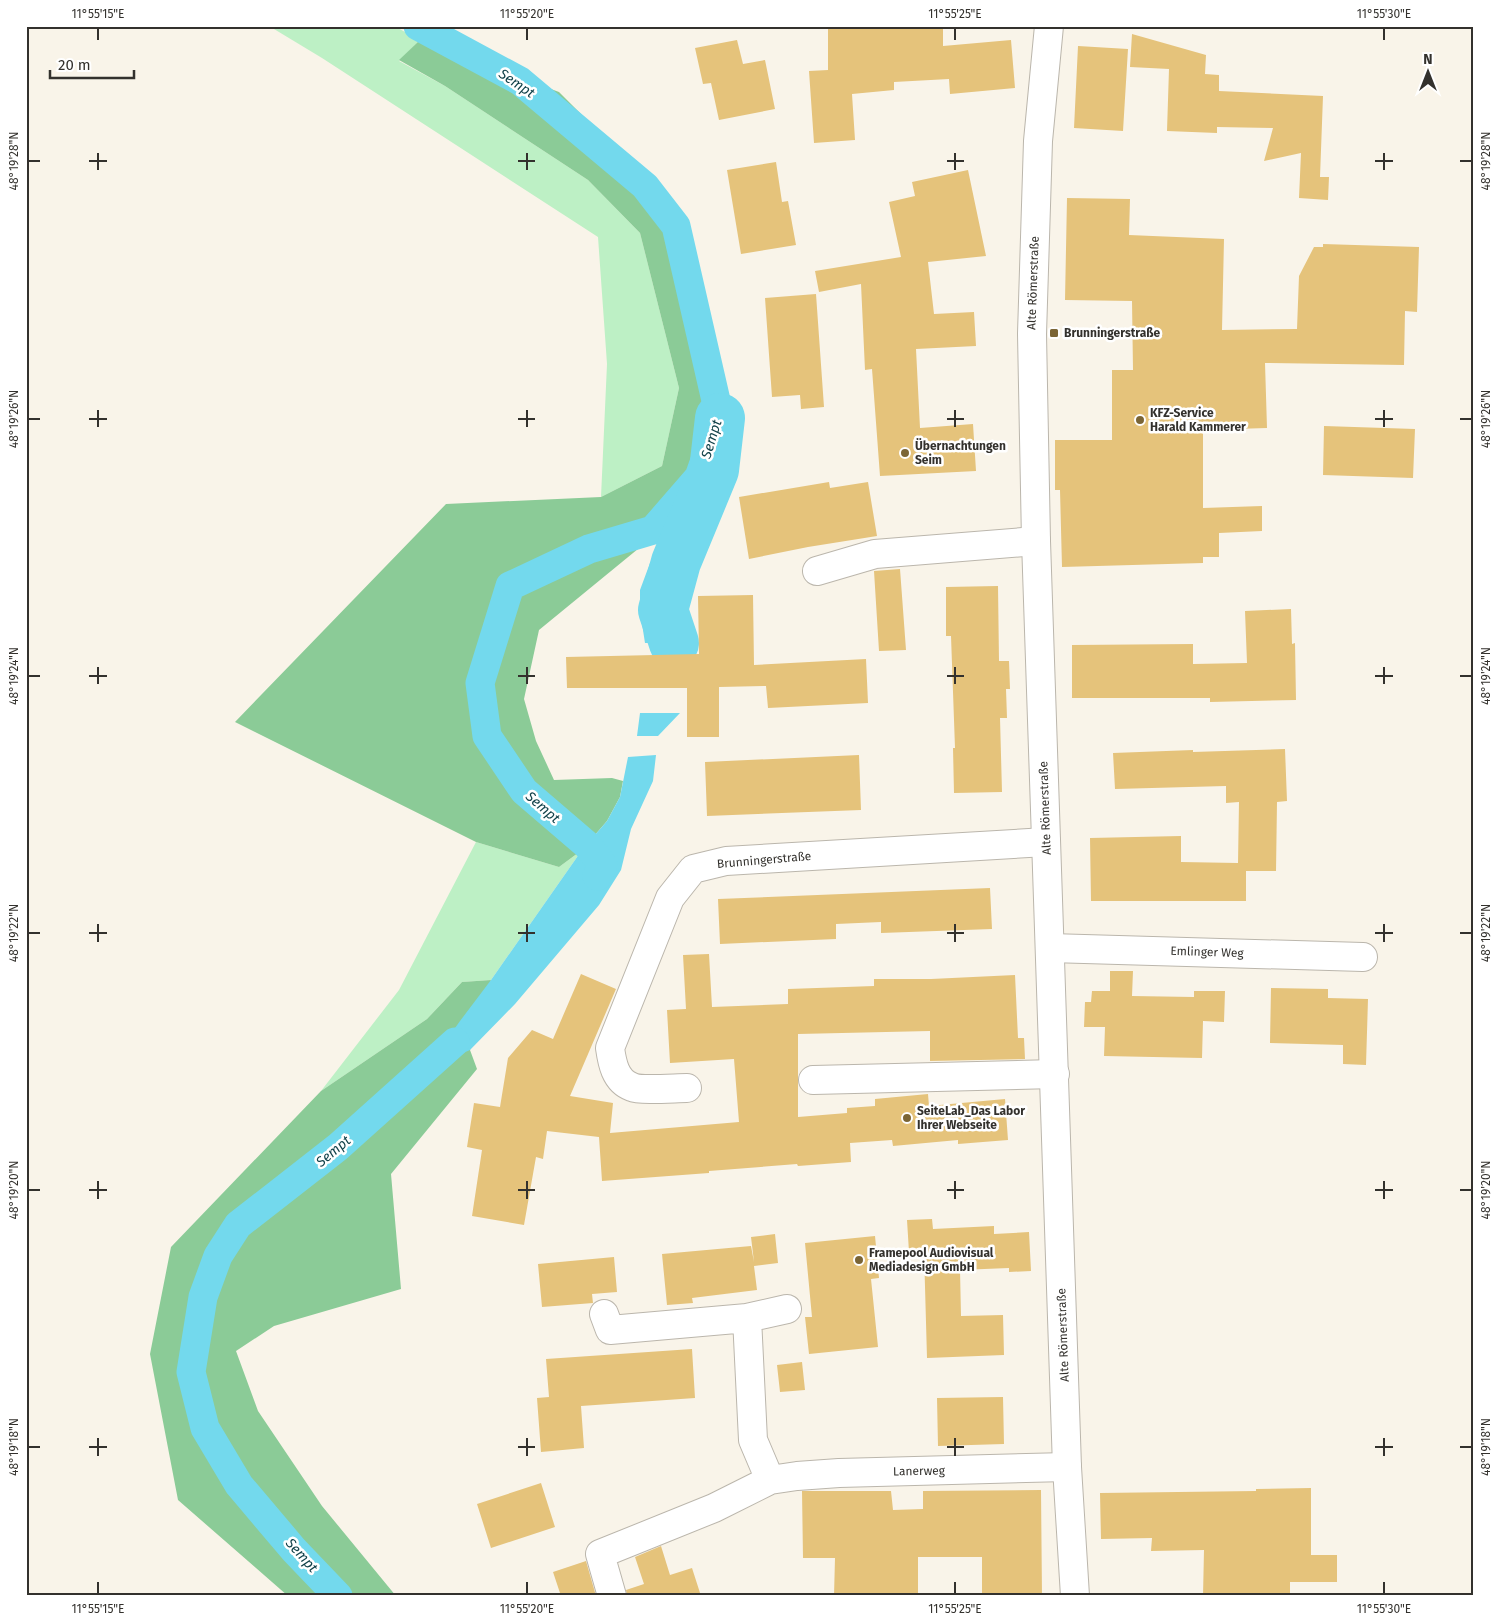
<svg xmlns="http://www.w3.org/2000/svg" width="1500" height="1622" viewBox="0 0 1500 1622" font-family="'Fira Sans',sans-serif">
	<rect width="100%" height="100%" fill="#f9f4e9"/>
	<!-- green -->
	<path fill="#bdf0c5" d="M 269,26 L 394,26 L 420,40 L 399,61 L 445,86 L 588,180 L 640,233 L 679,388 L 662,466 L 601,497 L 607,364 L 598,237 L 322,58 Z
		M 476,842 L 559,867 L 582,850 L 491,980 L 462,982 L 427,1019 L 321,1091 L 399,990 Z"/>
	<!-- forest -->
	<path fill="#8bcb97" d="M 420,40 L 559,92 L 653,186 L 730,413 L 727,481 L 644,544 L 539,630 L 524,699 L 536,741 L 554,780 L 612,778 L 623,781 L 620,797 L 607,821 L 582,850 L 559,867 L 476,842 L 235,722 L 446,504 L 601,497 L 662,466 L 679,388 L 640,233 L 588,180 L 445,86 L 399,60 Z
		M 491,980 L 470,1050 L 477,1069 L 391,1174 L 401,1289 L 274,1326 L 236,1351 L 258,1411 L 322,1506 L 396,1596 L 288,1596 L 178,1500 L 150,1354 L 171,1247 L 321,1091 L 427,1019 L 462,982 Z"/>
	<!-- water -->
	<path fill="#73d9ed" d="M 710,482 L 713,509 L 704,530 L 691,566 L 685,591 L 689,618 L 695,628 L 696,643 L 645,643 L 640,611 L 640,590 L 650,563 L 670,530 L 691,507 Z
		M 640,713 L 680,713 L 658,736 L 637,736 Z
		M 656,755 L 653,781 L 631,829 L 621,870 L 599,905 L 515,1004 L 470,1050 L 426,1069 L 460,1021 L 491,980 L 582,850 L 607,821 L 620,797 L 628,757 Z"/>
	<g fill="none" stroke-linecap="round" stroke-linejoin="round">
		<!-- canal -->
		<path stroke="#73d9ed" stroke-width="29" d="M 418,26 L 520,81 L 645,186 L 676,226 L 720,418 L 699,477 L 653,530 L 589,549 L 510,586 L 480,683 L 487,736 L 524,791 L 587,845 L 603,865 L 597,876
			M 338,1596 L 294,1550 L 239,1485 L 205,1428 L 191,1372 L 203,1297 L 218,1256 L 238,1225 L 338,1147 L 455,1042"/>
		<!-- river -->
		<path stroke="#73d9ed" stroke-width="50" d="M 674,643 L 663,610 L 676,562 L 714,470 L 720,418"/>
	</g>
	<!-- building -->
	<path fill="#e5c37b" d="M 828,26 L 943,26 L 943,46 L 1011,40 L 1015,88 L 950,94 L 949,79 L 894,82 L 894,90 L 852,94 L 855,140 L 814,143 L 809,71 L 828,70 Z
		M 1132,34 L 1206,55 L 1205,74 L 1219,75 L 1219,91 L 1323,96 L 1320,177 L 1329,177 L 1328,200 L 1299,198 L 1301,153 L 1264,161 L 1273,128 L 1217,127 L 1217,133 L 1167,131 L 1169,69 L 1130,67 Z
		M 737,40 L 743,64 L 765,60 L 775,109 L 719,120 L 711,83 L 703,84 L 695,48 Z
		M 1078,46 L 1128,49 L 1123,131 L 1074,128 Z
		M 776,162 L 782,202 L 788,201 L 796,245 L 741,254 L 727,170 Z
		M 968,170 L 986,256 L 928,262 L 934,314 L 974,312 L 976,346 L 916,349 L 920,428 L 973,424 L 976,471 L 880,476 L 872,369 L 865,370 L 861,284 L 819,292 L 815,271 L 901,257 L 889,202 L 915,196 L 912,182 Z
		M 1067,198 L 1130,199 L 1129,235 L 1224,239 L 1222,330 L 1297,329 L 1299,276 L 1314,247 L 1323,247 L 1323,244 L 1419,247 L 1417,312 L 1405,311 L 1404,365 L 1265,363 L 1267,428 L 1203,430 L 1203,508 L 1262,506 L 1262,531 L 1219,533 L 1219,557 L 1203,557 L 1203,563 L 1062,567 L 1060,490 L 1055,490 L 1055,440 L 1112,440 L 1112,370 L 1133,370 L 1132,301 L 1065,300 Z
		M 816,294 L 824,407 L 801,409 L 800,395 L 772,397 L 765,298 Z
		M 1324,426 L 1415,429 L 1413,478 L 1323,475 Z
		M 829,482 L 830,488 L 868,482 L 877,536 L 808,547 L 749,559 L 739,497 Z
		M 900,569 L 906,650 L 879,651 L 874,571 Z
		M 998,586 L 999,661 L 1009,661 L 1010,689 L 1006,689 L 1007,718 L 1000,718 L 1002,792 L 954,793 L 953,748 L 955,748 L 951,636 L 946,636 L 946,587 Z
		M 753,595 L 754,665 L 866,659 L 868,703 L 768,708 L 766,686 L 719,687 L 719,737 L 687,737 L 687,688 L 567,688 L 566,657 L 699,654 L 698,596 Z
		M 1291,609 L 1292,644 L 1295,643 L 1296,700 L 1210,702 L 1210,698 L 1072,698 L 1072,645 L 1193,644 L 1193,664 L 1247,663 L 1245,611 Z
		M 1285,749 L 1287,801 L 1277,802 L 1276,871 L 1246,871 L 1246,901 L 1091,901 L 1090,838 L 1181,836 L 1181,862 L 1238,863 L 1239,802 L 1226,803 L 1226,786 L 1115,789 L 1113,753 L 1193,750 L 1193,752 Z
		M 859,755 L 861,810 L 707,816 L 705,762 Z
		M 990,888 L 992,929 L 881,933 L 881,922 L 836,924 L 836,939 L 720,944 L 718,899 Z
		M 709,954 L 712,1007 L 788,1004 L 788,989 L 874,986 L 874,979 L 931,979 L 1015,975 L 1018,1038 L 1024,1038 L 1025,1059 L 930,1061 L 930,1031 L 798,1034 L 798,1117 L 847,1113 L 847,1108 L 875,1106 L 875,1099 L 928,1094 L 929,1106 L 1005,1099 L 1008,1140 L 958,1144 L 958,1140 L 893,1146 L 892,1140 L 850,1143 L 851,1162 L 798,1166 L 797,1164 L 709,1171 L 709,1173 L 602,1181 L 599,1137 L 547,1131 L 543,1159 L 536,1157 L 524,1225 L 472,1216 L 482,1150 L 467,1147 L 474,1103 L 500,1107 L 508,1058 L 532,1030 L 553,1039 L 581,974 L 616,989 L 570,1096 L 613,1103 L 610,1133 L 739,1122 L 734,1059 L 670,1063 L 667,1010 L 686,1009 L 683,955 Z
		M 1110,971 L 1133,971 L 1132,996 L 1194,997 L 1194,991 L 1225,991 L 1224,1022 L 1203,1021 L 1202,1058 L 1104,1056 L 1105,1027 L 1084,1027 L 1085,1002 L 1091,1002 L 1092,991 L 1110,991 Z
		M 1271,988 L 1328,989 L 1328,998 L 1368,999 L 1366,1065 L 1343,1064 L 1343,1045 L 1270,1043 Z
		M 932,1219 L 933,1229 L 994,1226 L 994,1234 L 1029,1232 L 1031,1271 L 1009,1272 L 1009,1268 L 960,1270 L 961,1316 L 1003,1315 L 1004,1355 L 927,1358 L 924,1251 L 909,1252 L 907,1220 Z
		M 775,1234 L 778,1263 L 754,1266 L 757,1290 L 692,1298 L 693,1303 L 667,1305 L 662,1254 L 751,1246 L 754,1262 L 751,1237 Z
		M 875,1236 L 879,1278 L 871,1279 L 878,1347 L 809,1354 L 805,1317 L 812,1317 L 805,1243 Z
		M 614,1257 L 617,1292 L 592,1294 L 593,1303 L 542,1307 L 538,1264 Z
		M 692,1349 L 695,1398 L 581,1406 L 584,1448 L 541,1452 L 537,1398 L 549,1397 L 546,1359 Z
		M 802,1362 L 805,1390 L 780,1392 L 777,1365 Z
		M 1003,1397 L 1004,1444 L 938,1446 L 937,1398 Z
		M 541,1483 L 555,1527 L 491,1548 L 477,1504 Z
		M 1311,1488 L 1311,1555 L 1337,1555 L 1337,1582 L 1290,1582 L 1290,1596 L 1203,1596 L 1204,1550 L 1151,1551 L 1152,1538 L 1101,1539 L 1100,1493 L 1256,1491 L 1256,1489 Z
		M 1041,1490 L 1042,1596 L 982,1596 L 982,1557 L 918,1557 L 918,1596 L 834,1596 L 835,1558 L 803,1558 L 802,1491 L 891,1491 L 893,1510 L 923,1509 L 923,1491 Z
		M 661,1546 L 670,1575 L 692,1568 L 701,1596 L 627,1596 L 626,1590 L 644,1584 L 635,1557 Z
		M 586,1561 L 596,1596 L 561,1596 L 553,1572 Z"/>
	<g fill="none" stroke-linecap="round" stroke-linejoin="round">
		<defs>
			<path id="minor" d="M 817,571 L 875,554 L 1036,541
				M 1050,948 L 1363,957
				M 813,1080 L 1055,1074
				M 687,1088 C 675,1088 641,1091 632,1087 C 615,1081 612,1062 610,1048 L 670,898 L 693,869 L 726,861 L 1046,842
				M 604,1314 L 610,1330 L 747,1318 L 787,1309
				M 747,1318 L 753,1440 L 770,1480
				M 612,1596 L 600,1554 L 714,1508 L 770,1480 L 797,1476 L 839,1473 L 1067,1467"/>
			<path id="secondary" d="M 1049,26 L 1038,141 L 1032,334 L 1036,541 L 1067,1467 L 1075,1596"/>
		</defs>
		<!-- minor casing -->
		<use href="#minor" stroke="#bbb6ac" stroke-width="30"/>
		<!-- secondary casing -->
		<use href="#secondary" stroke="#bbb6ac" stroke-width="30"/>
		<!-- minor -->
		<use href="#minor" stroke="#fff" stroke-width="28"/>
		<!-- secondary -->
		<use href="#secondary" stroke="#fff" stroke-width="28"/>
	</g>
	<!-- ticks -->
	<path fill="none" stroke="#33312d" stroke-width="2" d="M 98,28 L 98,40M 527,28 L 527,40M 955,28 L 955,40M 1384,28 L 1384,40M 98,153 L 98,170M 527,153 L 527,170M 955,153 L 955,170M 1384,153 L 1384,170M 28,161 L 40,161M 89,161 L 107,161M 518,161 L 535,161M 947,161 L 964,161M 1375,161 L 1393,161M 1460,161 L 1472,161M 98,410 L 98,427M 527,410 L 527,427M 955,410 L 955,427M 1384,410 L 1384,427M 28,419 L 40,419M 89,419 L 107,419M 518,419 L 535,419M 947,419 L 964,419M 1375,419 L 1393,419M 1460,419 L 1472,419M 98,667 L 98,684M 527,667 L 527,684M 955,667 L 955,684M 1384,667 L 1384,684M 28,676 L 40,676M 89,676 L 107,676M 518,676 L 535,676M 947,676 L 964,676M 1375,676 L 1393,676M 1460,676 L 1472,676M 98,924 L 98,942M 527,924 L 527,942M 955,924 L 955,942M 1384,924 L 1384,942M 28,933 L 40,933M 89,933 L 107,933M 518,933 L 535,933M 947,933 L 964,933M 1375,933 L 1393,933M 1460,933 L 1472,933M 98,1181 L 98,1199M 527,1181 L 527,1199M 955,1181 L 955,1199M 1384,1181 L 1384,1199M 28,1190 L 40,1190M 89,1190 L 107,1190M 518,1190 L 535,1190M 947,1190 L 964,1190M 1375,1190 L 1393,1190M 1460,1190 L 1472,1190M 98,1438 L 98,1456M 527,1438 L 527,1456M 955,1438 L 955,1456M 1384,1438 L 1384,1456M 28,1447 L 40,1447M 89,1447 L 107,1447M 518,1447 L 535,1447M 947,1447 L 964,1447M 1375,1447 L 1393,1447M 1460,1447 L 1472,1447M 98,1582 L 98,1594M 527,1582 L 527,1594M 955,1582 L 955,1594M 1384,1582 L 1384,1594"/>
	<!-- markers -->
	<g fill="#7b6535" stroke="#fff" stroke-width="2">
		<rect x="1049" y="328" width="10" height="10" rx="2.5"/>
		<circle cx="1140" cy="420" r="5"/>
		<circle cx="905" cy="453" r="5"/>
		<circle cx="907" cy="1118" r="5"/>
		<circle cx="859" cy="1260" r="5"/>
	</g>
	<g text-anchor="middle" stroke-width="5" stroke-linejoin="round" paint-order="stroke">
		<!-- street labels -->
		<g font-size="12" fill="#33312d" stroke="#fff">
			<text transform="translate(1033 283) rotate(-88)" y="4">Alte Römerstraße</text>
			<text transform="translate(1045 808) rotate(-92)" y="4">Alte Römerstraße</text>
			<text transform="translate(764 860) rotate(-5)" y="4">Brunningerstraße</text>
			<text transform="translate(1207 952) rotate(2)" y="4">Emlinger Weg</text>
			<text transform="translate(1063 1335) rotate(-92)" y="4">Alte Römerstraße</text>
			<text transform="translate(919 1471) rotate(-1)" y="4">Lanerweg</text>
		</g>
		<!-- poi labels -->
		<g font-size="12" font-weight="bold" fill="#33312d" stroke="#fff" text-anchor="start">
			<text x="1064" y="337">Brunningerstraße</text>
			<text x="1150" y="417">KFZ-Service<tspan x="1150" dy="14">Harald Kammerer</tspan></text>
			<text x="915" y="450">Übernachtungen<tspan x="915" dy="14">Seim</tspan></text>
			<text x="917" y="1115">SeiteLab_Das Labor<tspan x="917" dy="14">Ihrer Webseite</tspan></text>
			<text x="869" y="1257">Framepool Audiovisual<tspan x="869" dy="14">Mediadesign GmbH</tspan></text>
		</g>
		<!-- water labels -->
		<g font-size="14" font-style="italic" fill="#12424a" stroke="#fff">
			<text transform="translate(517 83) rotate(34)" y="5">Sempt</text>
			<text transform="translate(711 439) rotate(-73)" y="5">Sempt</text>
			<text transform="translate(543 807) rotate(41)" y="5">Sempt</text>
			<text transform="translate(333 1151) rotate(-40)" y="5">Sempt</text>
			<text transform="translate(302 1555) rotate(48)" y="5">Sempt</text>
		</g>
	</g>
	<!-- border -->
	<rect width="1500" height="1622" fill="none" stroke="#ffffff" stroke-width="55"/>
	<!-- north arrow -->
	<g transform="translate(1428 72)" stroke="#ffffff" stroke-width="4" paint-order="stroke">
	<path d="M0-4L9 19L0 12L-9 19Z" fill="#33312d"/>
	<text y="-8" font-size="14" font-weight="bold" text-anchor="middle" fill="#33312d">N</text>
	</g>
	<!-- scale -->
	<path d="M50 70v8h84v-8" fill="none" stroke="#33312d" stroke-width="2.5"/>
	<text x="58" y="70" font-size="15" fill="#33312d" stroke="#ffffff" stroke-width="4" paint-order="stroke">20 m</text>
	<rect x="28" y="28" width="1444" height="1566" fill="none" stroke="#33312d" stroke-width="2"/>
	<g font-size="12" text-anchor="middle" fill="#33312d">
		<text x="98" y="18">11°55'15"E</text>
		<text x="527" y="18">11°55'20"E</text>
		<text x="955" y="18">11°55'25"E</text>
		<text x="1384" y="18">11°55'30"E</text>
		<text transform="translate(14 161) rotate(-90)" y="4">48°19'28"N</text>
		<text transform="translate(1486 161) rotate(-90)" y="4">48°19'28"N</text>
		<text transform="translate(14 419) rotate(-90)" y="4">48°19'26"N</text>
		<text transform="translate(1486 419) rotate(-90)" y="4">48°19'26"N</text>
		<text transform="translate(14 676) rotate(-90)" y="4">48°19'24"N</text>
		<text transform="translate(1486 676) rotate(-90)" y="4">48°19'24"N</text>
		<text transform="translate(14 933) rotate(-90)" y="4">48°19'22"N</text>
		<text transform="translate(1486 933) rotate(-90)" y="4">48°19'22"N</text>
		<text transform="translate(14 1190) rotate(-90)" y="4">48°19'20"N</text>
		<text transform="translate(1486 1190) rotate(-90)" y="4">48°19'20"N</text>
		<text transform="translate(14 1447) rotate(-90)" y="4">48°19'18"N</text>
		<text transform="translate(1486 1447) rotate(-90)" y="4">48°19'18"N</text>
		<text x="98" y="1613">11°55'15"E</text>
		<text x="527" y="1613">11°55'20"E</text>
		<text x="955" y="1613">11°55'25"E</text>
		<text x="1384" y="1613">11°55'30"E</text>
	</g>
</svg>
